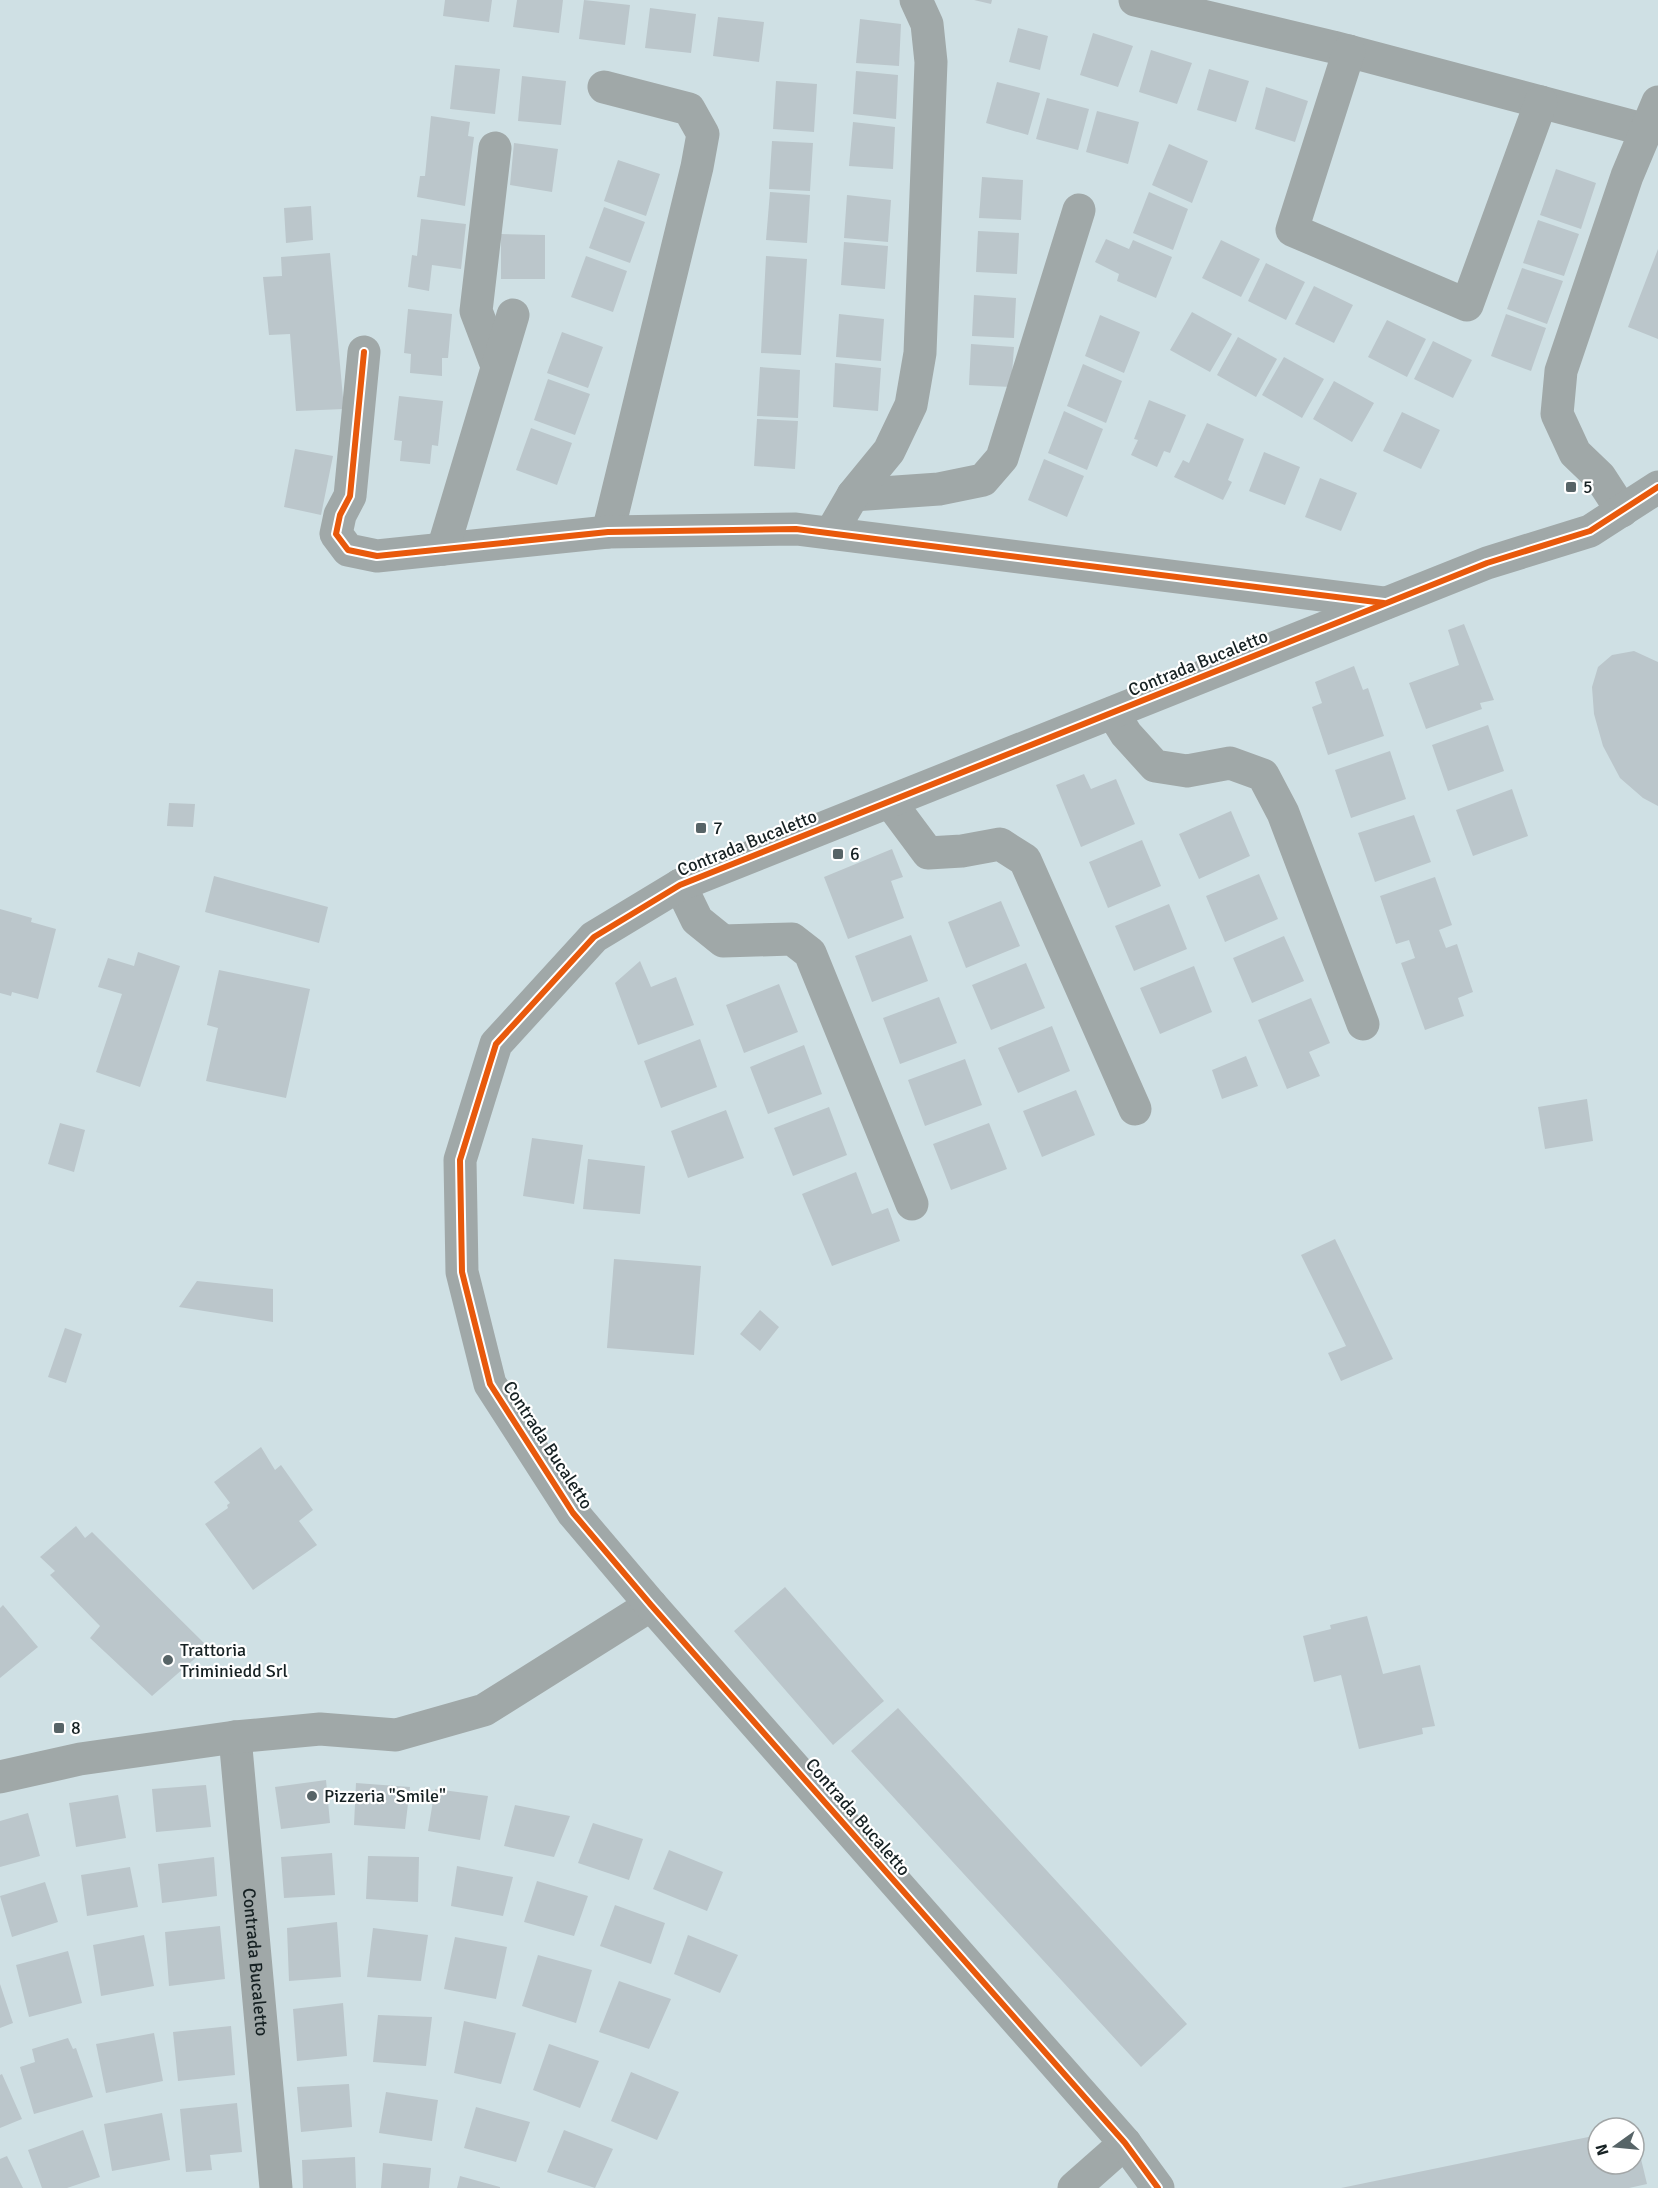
<svg xmlns="http://www.w3.org/2000/svg" width="1658" height="2188" viewBox="0 0 1658 2188" font-family="Signika,sans-serif">
	<rect width="100%" height="100%" fill="#cfe0e4"/>
	<!-- building -->
	<path fill="#bbc6cb" d="M 445,0 L 492,0 L 489,22 L 443,16 Z
		M 517,0 L 563,0 L 559,33 L 513,27 Z
		M 584,0 L 630,5 L 625,45 L 579,39 Z
		M 974,0 L 992,0 L 991,4 Z
		M 650,8 L 696,14 L 691,53 L 645,48 Z
		M 718,17 L 764,22 L 759,62 L 713,56 Z
		M 860,19 L 901,24 L 899,66 L 856,63 Z
		M 1018,28 L 1048,36 L 1040,70 L 1009,62 Z
		M 1093,33 L 1133,46 L 1118,87 L 1080,75 Z
		M 1151,50 L 1192,63 L 1177,104 L 1139,92 Z
		M 455,65 L 500,69 L 495,114 L 450,109 Z
		M 1209,69 L 1249,81 L 1236,122 L 1197,110 Z
		M 856,71 L 898,75 L 896,119 L 853,114 Z
		M 522,76 L 566,81 L 561,125 L 518,121 Z
		M 776,81 L 817,84 L 814,132 L 773,129 Z
		M 997,82 L 1040,93 L 1028,135 L 986,123 Z
		M 1266,87 L 1308,101 L 1295,142 L 1255,129 Z
		M 1047,98 L 1089,109 L 1078,150 L 1036,139 Z
		M 1097,111 L 1139,122 L 1128,164 L 1086,152 Z
		M 431,116 L 470,122 L 468,136 L 474,137 L 465,206 L 417,197 L 420,176 L 425,176 Z
		M 853,122 L 895,127 L 893,169 L 849,166 Z
		M 772,141 L 813,143 L 810,191 L 769,189 Z
		M 514,143 L 558,149 L 552,192 L 510,185 Z
		M 1169,144 L 1208,161 L 1192,203 L 1152,185 Z
		M 618,160 L 660,174 L 646,216 L 604,201 Z
		M 1556,169 L 1596,183 L 1581,229 L 1540,215 Z
		M 982,177 L 1023,180 L 1021,220 L 979,218 Z
		M 770,192 L 810,195 L 807,243 L 766,240 Z
		M 1149,192 L 1188,209 L 1173,250 L 1133,233 Z
		M 847,195 L 891,200 L 888,242 L 844,238 Z
		M 311,206 L 313,240 L 286,243 L 284,208 Z
		M 604,207 L 645,222 L 630,263 L 589,248 Z
		M 421,219 L 466,224 L 461,269 L 432,265 L 429,291 L 408,287 L 412,255 L 417,256 Z
		M 1538,220 L 1579,234 L 1564,276 L 1523,263 Z
		M 978,231 L 1019,233 L 1017,274 L 976,272 Z
		M 501,234 L 545,235 L 545,279 L 501,279 Z
		M 1106,239 L 1129,249 L 1133,240 L 1172,257 L 1156,298 L 1117,281 L 1119,274 L 1095,262 Z
		M 1221,240 L 1260,259 L 1241,297 L 1202,278 Z
		M 844,242 L 888,246 L 885,289 L 841,285 Z
		M 1658,249 L 1658,339 L 1628,327 Z
		M 330,253 L 344,409 L 296,411 L 290,334 L 269,335 L 263,277 L 282,276 L 281,257 Z
		M 586,256 L 627,271 L 613,312 L 571,297 Z
		M 766,256 L 807,259 L 801,355 L 761,353 Z
		M 1266,263 L 1305,282 L 1286,320 L 1248,301 Z
		M 1522,268 L 1563,281 L 1547,324 L 1507,309 Z
		M 1314,286 L 1353,305 L 1334,343 L 1295,324 Z
		M 974,295 L 1016,298 L 1014,338 L 972,336 Z
		M 408,309 L 452,314 L 448,358 L 442,358 L 442,376 L 410,373 L 411,354 L 404,353 Z
		M 1192,312 L 1232,334 L 1210,372 L 1170,350 Z
		M 839,314 L 884,319 L 881,361 L 836,357 Z
		M 1506,314 L 1546,328 L 1531,371 L 1491,356 Z
		M 1100,315 L 1140,332 L 1124,373 L 1085,356 Z
		M 1387,320 L 1426,339 L 1407,377 L 1368,357 Z
		M 562,332 L 603,347 L 588,388 L 547,373 Z
		M 1238,337 L 1277,359 L 1256,397 L 1217,375 Z
		M 1433,341 L 1472,360 L 1453,398 L 1414,379 Z
		M 971,344 L 1014,347 L 1011,387 L 969,385 Z
		M 1284,357 L 1324,379 L 1302,418 L 1262,395 Z
		M 835,363 L 881,368 L 878,411 L 833,407 Z
		M 1083,364 L 1122,381 L 1106,423 L 1067,406 Z
		M 760,367 L 800,370 L 798,418 L 757,416 Z
		M 548,379 L 590,394 L 575,435 L 534,420 Z
		M 1334,381 L 1374,403 L 1352,442 L 1313,419 Z
		M 399,396 L 443,401 L 438,446 L 432,445 L 430,464 L 400,461 L 402,441 L 394,440 Z
		M 1149,400 L 1186,415 L 1170,453 L 1164,451 L 1157,467 L 1131,455 L 1138,440 L 1134,439 Z
		M 1064,411 L 1103,429 L 1087,470 L 1048,453 Z
		M 1402,412 L 1440,430 L 1421,469 L 1383,451 Z
		M 757,419 L 798,421 L 795,469 L 754,466 Z
		M 1207,423 L 1244,439 L 1228,480 L 1232,482 L 1223,500 L 1174,477 L 1183,460 L 1189,463 Z
		M 531,428 L 572,443 L 557,485 L 516,470 Z
		M 295,449 L 333,456 L 321,515 L 284,507 Z
		M 1264,452 L 1300,467 L 1285,505 L 1249,491 Z
		M 1044,459 L 1084,476 L 1067,517 L 1028,500 Z
		M 1320,478 L 1357,493 L 1341,531 L 1305,517 Z
		M 1464,624 L 1494,700 L 1480,703 L 1482,709 L 1426,729 L 1409,683 L 1459,665 L 1448,630 Z
		M 1634,651 L 1658,662 L 1658,806 L 1643,798 L 1620,778 L 1603,746 L 1594,714 L 1592,687 L 1598,667 L 1612,655 Z
		M 1354,666 L 1363,690 L 1368,688 L 1384,736 L 1328,755 L 1312,707 L 1322,703 L 1315,682 Z
		M 1488,725 L 1504,771 L 1448,791 L 1432,745 Z
		M 1390,751 L 1406,799 L 1351,818 L 1335,770 Z
		M 1084,774 L 1091,789 L 1116,779 L 1135,824 L 1081,847 L 1056,785 Z
		M 1512,789 L 1528,836 L 1473,856 L 1456,810 Z
		M 169,803 L 195,804 L 193,827 L 167,826 Z
		M 1231,811 L 1250,856 L 1199,879 L 1179,834 Z
		M 1414,815 L 1431,862 L 1375,882 L 1358,833 Z
		M 1142,840 L 1161,886 L 1108,908 L 1089,862 Z
		M 892,849 L 903,877 L 891,881 L 904,918 L 848,939 L 824,877 Z
		M 1259,874 L 1278,919 L 1225,942 L 1206,896 Z
		M 214,876 L 328,907 L 319,943 L 205,912 Z
		M 1435,877 L 1452,925 L 1439,930 L 1446,948 L 1457,944 L 1473,992 L 1458,998 L 1464,1016 L 1425,1030 L 1401,963 L 1415,958 L 1409,940 L 1396,944 L 1380,896 Z
		M 1001,901 L 1020,946 L 966,968 L 948,922 Z
		M 1169,904 L 1187,949 L 1134,971 L 1115,926 Z
		M 0,909 L 32,918 L 31,922 L 56,929 L 38,999 L 12,992 L 11,996 L 0,993 Z
		M 911,935 L 928,981 L 872,1002 L 855,956 Z
		M 1284,936 L 1304,981 L 1252,1003 L 1233,958 Z
		M 138,952 L 180,966 L 140,1087 L 96,1072 L 122,994 L 98,987 L 108,958 L 134,966 Z
		M 640,961 L 651,987 L 676,977 L 694,1025 L 638,1045 L 615,983 Z
		M 1026,963 L 1045,1008 L 991,1030 L 972,985 Z
		M 1194,966 L 1212,1012 L 1160,1034 L 1140,988 Z
		M 219,970 L 310,989 L 286,1098 L 206,1081 L 218,1028 L 207,1025 Z
		M 779,984 L 798,1032 L 744,1053 L 726,1005 Z
		M 939,997 L 957,1043 L 900,1064 L 883,1018 Z
		M 1311,998 L 1330,1043 L 1309,1052 L 1320,1076 L 1287,1089 L 1258,1020 Z
		M 1052,1026 L 1070,1071 L 1018,1093 L 998,1048 Z
		M 700,1039 L 717,1087 L 661,1108 L 644,1061 Z
		M 804,1045 L 822,1094 L 768,1114 L 750,1067 Z
		M 1246,1056 L 1258,1086 L 1222,1099 L 1212,1070 Z
		M 965,1059 L 982,1105 L 925,1126 L 908,1080 Z
		M 1076,1090 L 1095,1135 L 1042,1157 L 1023,1111 Z
		M 1587,1099 L 1593,1141 L 1545,1149 L 1538,1107 Z
		M 829,1107 L 847,1155 L 793,1176 L 774,1128 Z
		M 726,1110 L 744,1158 L 688,1178 L 671,1131 Z
		M 60,1123 L 85,1130 L 74,1172 L 48,1164 Z
		M 989,1123 L 1007,1169 L 951,1190 L 933,1144 Z
		M 532,1138 L 583,1145 L 574,1204 L 523,1196 Z
		M 588,1159 L 645,1166 L 640,1214 L 583,1209 Z
		M 856,1172 L 872,1214 L 888,1208 L 900,1241 L 832,1266 L 802,1194 Z
		M 1335,1239 L 1393,1359 L 1341,1381 L 1328,1353 L 1346,1346 L 1301,1255 Z
		M 614,1259 L 701,1266 L 694,1355 L 607,1348 Z
		M 197,1281 L 273,1289 L 273,1322 L 179,1307 Z
		M 760,1310 L 779,1327 L 760,1351 L 740,1334 Z
		M 65,1328 L 82,1334 L 66,1383 L 48,1377 Z
		M 261,1447 L 275,1470 L 281,1465 L 313,1510 L 299,1521 L 317,1545 L 253,1590 L 205,1524 L 228,1508 L 227,1505 L 230,1503 L 214,1482 Z
		M 76,1526 L 85,1538 L 92,1532 L 208,1647 L 152,1696 L 90,1638 L 100,1626 L 50,1575 L 55,1571 L 40,1557 Z
		M 785,1587 L 884,1701 L 833,1745 L 734,1631 Z
		M 3,1605 L 38,1647 L 0,1678 L 0,1608 Z
		M 1367,1616 L 1383,1674 L 1420,1665 L 1435,1726 L 1422,1728 L 1423,1734 L 1359,1749 L 1341,1675 L 1314,1682 L 1303,1636 L 1331,1629 L 1330,1625 Z
		M 898,1708 L 1187,2024 L 1141,2067 L 851,1751 Z
		M 326,1780 L 330,1823 L 281,1829 L 275,1787 Z
		M 356,1783 L 410,1787 L 405,1829 L 354,1825 Z
		M 206,1785 L 211,1827 L 156,1832 L 152,1789 Z
		M 435,1789 L 488,1796 L 480,1840 L 428,1831 Z
		M 118,1795 L 126,1838 L 76,1847 L 69,1803 Z
		M 515,1805 L 570,1816 L 554,1857 L 504,1846 Z
		M 28,1813 L 40,1856 L 0,1867 L 0,1821 Z
		M 593,1823 L 643,1839 L 629,1880 L 578,1863 Z
		M 669,1850 L 723,1872 L 707,1911 L 653,1889 Z
		M 332,1853 L 335,1895 L 284,1898 L 281,1857 Z
		M 368,1856 L 419,1857 L 418,1902 L 366,1899 Z
		M 214,1857 L 217,1896 L 162,1903 L 158,1864 Z
		M 457,1866 L 513,1877 L 503,1916 L 451,1906 Z
		M 130,1867 L 138,1907 L 87,1916 L 81,1875 Z
		M 537,1881 L 588,1896 L 574,1936 L 524,1922 Z
		M 45,1882 L 58,1922 L 12,1937 L 0,1896 Z
		M 615,1905 L 665,1923 L 651,1964 L 600,1946 Z
		M 337,1922 L 341,1977 L 289,1981 L 287,1928 Z
		M 220,1926 L 225,1979 L 169,1986 L 165,1932 Z
		M 373,1928 L 428,1935 L 421,1981 L 367,1977 Z
		M 144,1935 L 154,1986 L 101,1996 L 93,1945 Z
		M 688,1935 L 738,1955 L 720,1993 L 674,1974 Z
		M 455,1937 L 507,1947 L 496,1999 L 444,1989 Z
		M 68,1951 L 82,2003 L 29,2017 L 16,1965 Z
		M 538,1955 L 592,1970 L 576,2023 L 522,2006 Z
		M 619,1981 L 671,1999 L 649,2049 L 599,2032 Z
		M 0,1984 L 13,2023 L 0,2028 Z
		M 343,2003 L 347,2056 L 297,2061 L 293,2009 Z
		M 378,2015 L 432,2017 L 426,2066 L 373,2062 Z
		M 464,2021 L 516,2033 L 501,2084 L 454,2073 Z
		M 231,2026 L 235,2075 L 178,2081 L 173,2032 Z
		M 154,2033 L 163,2081 L 106,2093 L 96,2044 Z
		M 68,2038 L 73,2049 L 76,2048 L 93,2097 L 34,2114 L 20,2067 L 35,2062 L 32,2049 Z
		M 549,2044 L 599,2061 L 580,2108 L 533,2090 Z
		M 631,2072 L 679,2092 L 657,2140 L 611,2121 Z
		M 2,2074 L 22,2119 L 0,2128 L 0,2075 Z
		M 349,2084 L 352,2127 L 301,2132 L 297,2087 Z
		M 386,2092 L 438,2100 L 432,2141 L 379,2133 Z
		M 237,2103 L 242,2152 L 210,2155 L 212,2170 L 186,2172 L 180,2109 Z
		M 476,2107 L 530,2122 L 516,2162 L 464,2148 Z
		M 162,2113 L 170,2160 L 112,2171 L 104,2124 Z
		M 83,2130 L 100,2177 L 67,2188 L 42,2188 L 28,2150 Z
		M 564,2130 L 613,2149 L 595,2188 L 547,2172 Z
		M 1635,2134 L 1647,2184 L 1629,2188 L 1341,2188 L 1598,2135 L 1598,2164 L 1634,2164 Z
		M 7,2156 L 23,2188 L 0,2188 L 0,2159 Z
		M 355,2157 L 356,2188 L 303,2188 L 302,2160 Z
		M 383,2163 L 431,2168 L 429,2188 L 381,2188 Z
		M 460,2176 L 500,2187 L 500,2188 L 457,2188 Z"/>
	<g fill="none" stroke-linecap="round" stroke-linejoin="round">
		<!-- street -->
		<g stroke="#a0a8a8" stroke-width="33">
			<path d="M 1135,0 L 1333,47 L 1646,130"/>
			<path d="M 1349,51 L 1292,230 L 1467,305 L 1541,102"/>
			<path d="M 604,87 L 689,109 L 703,134 L 697,167 L 608,532"/>
			<path d="M 495,148 L 476,311 L 497,366"/>
			<path d="M 364,352 L 350,496 L 340,515 L 336,534 L 348,550 L 377,556 L 608,532 L 796,529 L 1385,603"/>
			<path d="M 853,495 L 939,489 L 983,480 L 1002,458 L 1079,210"/>
			<path d="M 1622,511 L 1600,477 L 1575,453 L 1557,414 L 1561,371 L 1627,176 L 1658,102"/>
			<path d="M 831,533 L 853,495 L 889,451 L 911,405 L 920,353 L 931,62 L 927,24 L 916,0"/>
			<path d="M 443,549 L 513,315"/>
			<path d="M 1113,713 L 1126,734 L 1155,766 L 1187,771 L 1230,763 L 1263,775 L 1283,813 L 1363,1024"/>
			<path d="M 890,802 L 928,853 L 962,851 L 1000,844 L 1025,860 L 1135,1109"/>
			<path d="M 680,885 L 697,920 L 723,941 L 792,939 L 810,953 L 912,1204"/>
			<path id="s1" d="M 235,1737 L 276,2188"/>
			<path d="M 0,1777 L 80,1759 L 235,1737 L 320,1729 L 396,1735 L 484,1710 L 651,1605"/>
			<path d="M 1074,2188 L 1125,2143"/>
			<path d="M 1158,2188 L 1125,2143 L 651,1605 L 573,1513 L 490,1384 L 462,1272 L 460,1160 L 496,1044 L 594,937 L 680,885 L 1487,563 L 1590,531 L 1658,487"/>
		</g>
		<defs>
			<path id="cycleway" d="M 364,352 L 350,496 L 340,515 L 336,534 L 348,550 L 377,556 L 608,532 L 796,529 L 1384,603
				M 1158,2188 L 1125,2143 L 651,1605 L 573,1513 L 490,1384 L 462,1272 L 460,1160 L 496,1044 L 594,937 L 680,885 L 1487,563 L 1590,531 L 1658,487"/>
		</defs>
		<!-- cycleway casing -->
		<use href="#cycleway" stroke="#fff" stroke-width="10"/>
		<!-- cycleway -->
		<use href="#cycleway" stroke="#e8590c" stroke-width="6"/>
	</g>
	<!-- markers -->
	<g fill="#576467" stroke="#fff" stroke-width="2">
		<rect x="1565" y="481" width="12" height="12" rx="3"/>
		<rect x="695" y="822" width="12" height="12" rx="3"/>
		<rect x="832" y="848" width="12" height="12" rx="3"/>
		<circle cx="168" cy="1660" r="6"/>
		<rect x="53" y="1722" width="12" height="12" rx="3"/>
		<circle cx="312" cy="1796" r="6"/>
	</g>
	<g text-anchor="middle" stroke-width="4.5" stroke-linejoin="round" paint-order="stroke">
		<!-- poi labels -->
		<g font-size="18" fill="#162123" stroke="#fff" text-anchor="start">
			<text x="1583" y="493">5</text>
			<text x="713" y="834">7</text>
			<text x="850" y="860">6</text>
			<text x="180" y="1656">Trattoria<tspan x="180" dy="21">Triminiedd Srl</tspan></text>
			<text x="71" y="1734">8</text>
			<text x="324" y="1802">Pizzeria "Smile"</text>
		</g>
		<!-- street labels -->
		<g font-size="18" fill="#162123" stroke="#fff">
			<text transform="translate(1198 663) rotate(-22)" y="6">Contrada Bucaletto</text>
			<text transform="translate(747 843) rotate(-22)" y="6">Contrada Bucaletto</text>
			<text transform="translate(548 1445) rotate(57)" y="6">Contrada Bucaletto</text>
			<text transform="translate(858 1817) rotate(49)" y="6">Contrada Bucaletto</text>
			<text dy="6" stroke="none"><textPath href="#s1" startOffset="226">Contrada Bucaletto</textPath></text>
		</g>
	</g>
	<!-- north arrow -->
	<g transform="translate(1616 2146) rotate(255)"><circle r="28" fill="#ffffff" stroke="#a2a6a7" stroke-width="1.5"/>
	<path d="M0-4.5L10 22L0 15L-10 22Z" fill="#576467"/>
	<text y="-9" font-size="16" font-weight="bold" text-anchor="middle" fill="#162123">N</text>
	</g>
</svg>
